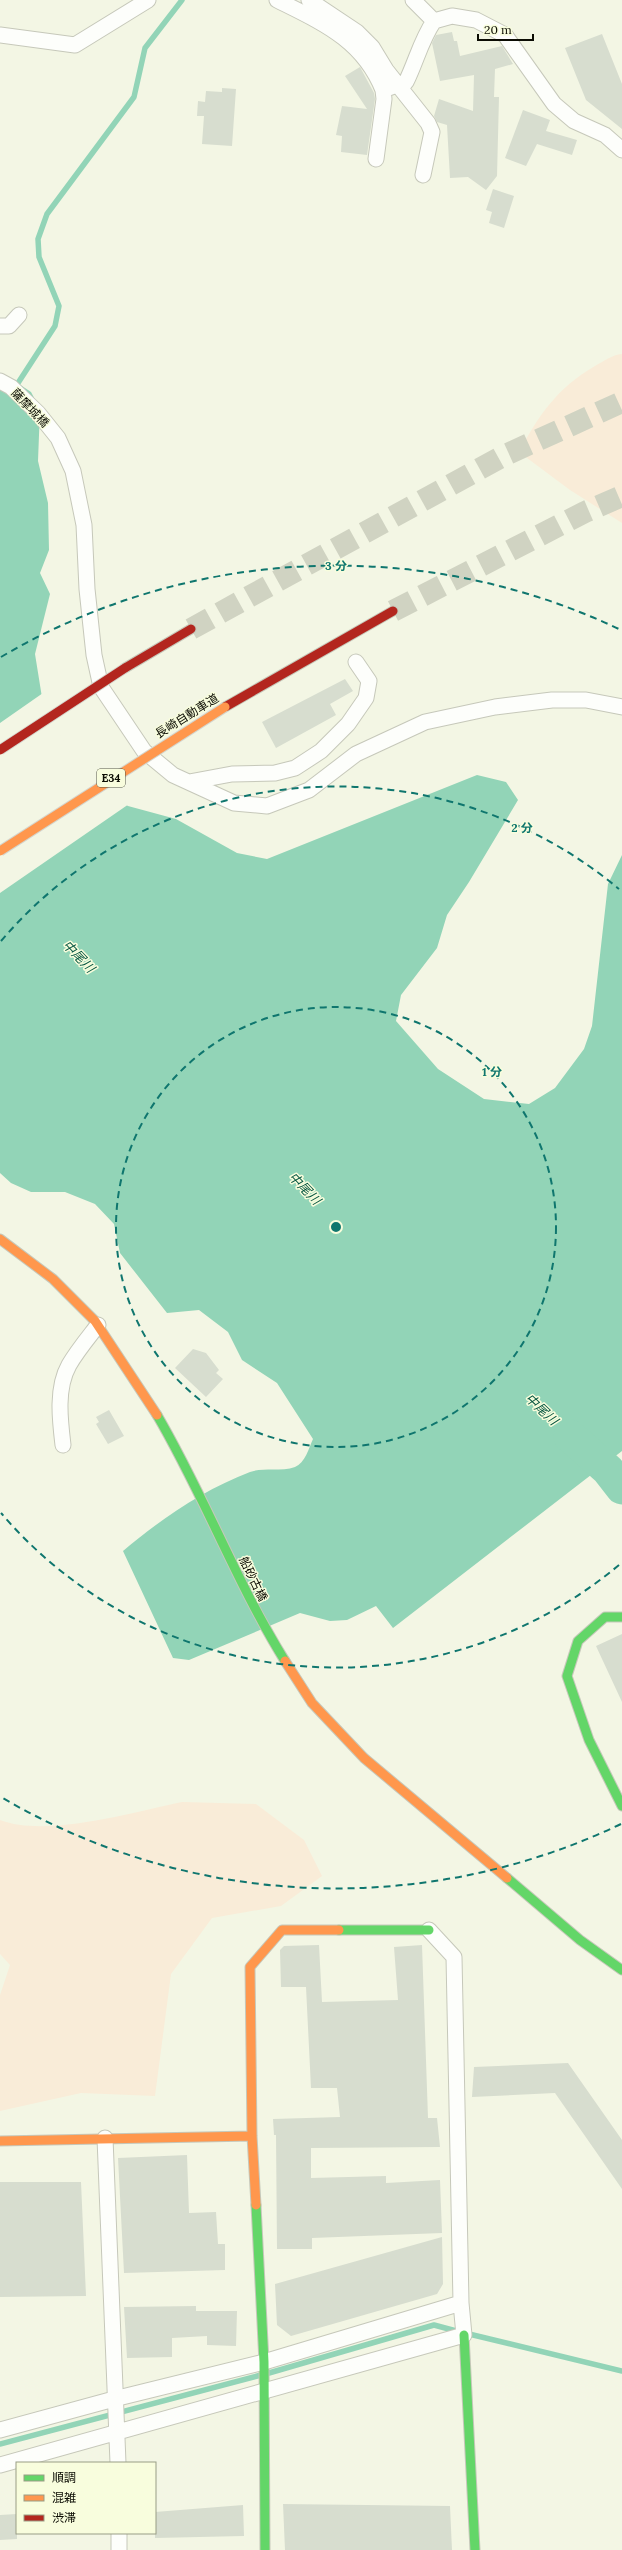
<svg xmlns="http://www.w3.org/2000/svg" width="622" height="2550" viewBox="0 0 622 2550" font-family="Lora,'Noto Sans JP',serif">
	<rect width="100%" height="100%" fill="#f3f6e4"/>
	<!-- green -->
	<path fill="#f9ecd8" d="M 622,354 L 622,523 L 570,490 L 519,452 C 539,415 557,388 595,366 C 604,361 612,355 622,354 Z
		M 182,1802 L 256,1804 L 304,1840 L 322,1876 L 281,1906 L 212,1918 L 171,1974 L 155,2096 L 81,2093 L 0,2111 L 0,1995 L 10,1965 L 0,1954 L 0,1820 C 47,1838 133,1812 182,1802 Z"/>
	<!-- water -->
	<path fill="#92d4b7" d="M 0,380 L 13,380 L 31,392 L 40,409 L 38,461 L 48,503 L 49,550 L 40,573 L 50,594 L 35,654 L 44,710 L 83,778 L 128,806 L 176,819 L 237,853 L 267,859 L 477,775 L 506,782 L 518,800 L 469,882 L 447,915 L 437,948 L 401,995 L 396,1021 L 438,1069 L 484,1099 L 529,1104 L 555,1088 L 584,1049 L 592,1026 L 608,884 L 622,855 L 622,1451 L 393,1628 L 376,1606 L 347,1620 L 330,1621 L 300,1613 L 189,1660 L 173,1658 L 123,1551 C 161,1519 203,1490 250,1472 C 264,1467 282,1472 295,1467 C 305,1463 309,1448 313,1439 L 277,1383 L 242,1360 L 228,1332 L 199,1310 L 167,1313 L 120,1253 L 114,1224 L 95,1204 L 65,1192 L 31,1192 L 11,1183 L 0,1173 Z"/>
	<!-- pier -->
	<path fill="#f3f6e4" d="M 43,693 L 46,710 L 84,777 L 129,804 L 0,893 L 0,723 Z"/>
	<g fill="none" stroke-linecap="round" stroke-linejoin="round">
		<!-- stream -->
		<path stroke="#92d4b7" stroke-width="5.5" d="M 18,383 L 55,326 L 59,306 L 39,257 L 38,239 L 47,214 L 134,97 L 145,48 L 182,0
			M 469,2334 L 622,2371
			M 269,2373 L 434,2325 L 460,2332
			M 0,2444 L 261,2375"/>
		<!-- river -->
		<path stroke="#92d4b7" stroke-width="33" d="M 570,1436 L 608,1470 L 622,1488"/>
	</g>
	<!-- building -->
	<path fill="#d7ddcf" d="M 452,32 L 454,41 L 457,41 L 460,56 L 502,46 L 513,64 L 495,69 L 494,97 L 499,97 L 497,176 L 486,190 L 468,177 L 450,178 L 447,125 L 437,122 L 434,116 L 439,99 L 473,111 L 474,75 L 440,81 L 432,43 L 436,35 Z
		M 602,34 L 622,84 L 622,129 L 586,100 L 565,48 Z
		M 360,67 L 374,93 L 375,99 L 367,155 L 341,152 L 342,136 L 336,135 L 342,106 L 367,109 L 345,76 Z
		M 222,88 L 236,89 L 232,146 L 202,144 L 204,116 L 197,116 L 198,101 L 205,102 L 206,91 L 222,92 Z
		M 523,110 L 550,120 L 546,131 L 577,140 L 572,155 L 537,144 L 526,166 L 505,158 Z
		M 493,189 L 514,196 L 504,228 L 489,223 L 492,212 L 486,210 Z
		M 345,679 L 353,691 L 330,704 L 336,715 L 276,748 L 262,722 Z
		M 193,1349 L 206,1353 L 219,1370 L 216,1373 L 223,1379 L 206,1397 L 175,1368 Z
		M 109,1410 L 124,1436 L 108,1444 L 96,1424 L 99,1422 L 96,1417 Z
		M 622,1634 L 622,1702 L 596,1646 Z
		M 319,1945 L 322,2002 L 398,2000 L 394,1947 L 422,1945 L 428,2118 L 437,2118 L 440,2147 L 311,2148 L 311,2178 L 386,2176 L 386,2183 L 440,2180 L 442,2233 L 312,2238 L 312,2249 L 277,2249 L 276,2135 L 274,2135 L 273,2119 L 340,2117 L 337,2088 L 311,2088 L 306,1987 L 281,1987 L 280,1950 L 284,1946 Z
		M 568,2063 L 622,2140 L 622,2189 L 555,2093 L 472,2097 L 474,2067 Z
		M 187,2155 L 189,2213 L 216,2212 L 218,2244 L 225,2244 L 225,2270 L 124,2273 L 118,2158 Z
		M 0,2182 L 81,2182 L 86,2296 L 0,2297 Z
		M 442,2237 L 443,2284 L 437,2294 L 291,2336 L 277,2325 L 275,2284 Z
		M 196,2306 L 196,2311 L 237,2311 L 236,2346 L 207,2345 L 207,2336 L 172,2338 L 172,2357 L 127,2358 L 124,2307 Z
		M 283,2504 L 450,2506 L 452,2550 L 285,2550 Z
		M 243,2505 L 244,2536 L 155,2538 L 155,2512 Z
		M 17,2514 L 17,2539 L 0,2540 L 0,2515 Z"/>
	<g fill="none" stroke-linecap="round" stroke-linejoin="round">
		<!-- highway-tunnel -->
		<path stroke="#d0d3c2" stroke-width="22" stroke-dasharray="22 11" stroke-linecap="butt" d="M 393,611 L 585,512 L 622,496
			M 191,629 L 503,456 L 622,402"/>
		<defs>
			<path id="street" d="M 277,0 C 323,23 363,40 383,90 L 406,82 C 416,62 421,40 434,21 L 452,16 L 476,20 L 505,35 L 554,104 L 574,121 L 605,135 L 622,150
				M 309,0 L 357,32 L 372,47 L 386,70 L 428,123 L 432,132 L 423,175
				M 413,0 L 434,21
				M 0,35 L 75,45 L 148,0
				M 376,159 L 384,99 L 383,90
				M 0,326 L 9,326 L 19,315
				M 0,381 L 11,387 L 38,413 L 58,438 L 73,471 L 84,525 L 87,589 L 94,655 L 101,687 L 144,751 L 173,775 L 234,803 L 267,806 L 309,790 L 356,754 L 425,722 L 495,707 L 552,700 L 586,700 L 622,707
				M 189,782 L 232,774 L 275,773 L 295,768 L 321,751 L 348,724 L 366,698 L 369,681 L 356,662
				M 63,1445 C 60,1420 56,1388 69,1365 C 77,1351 88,1338 98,1325
				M 105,2138 L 118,2463
				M 0,2430 L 114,2399 L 264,2362 L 461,2303
				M 0,2465 L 464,2335 L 461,2303 L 454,1957 L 429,1930
				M 119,2533 L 119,2550"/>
			<path id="fast" d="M 157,1415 C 204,1495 236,1582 285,1661
				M 622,1617 L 605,1617 L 578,1641 L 567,1676 L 589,1740 L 622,1806
				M 507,1878 L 580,1940 L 622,1970
				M 339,1930 L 429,1930
				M 256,2205 L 264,2362 L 265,2550
				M 464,2335 L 475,2550"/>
			<path id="slow" d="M 0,1239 L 53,1279 L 95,1321 L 157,1415
				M 285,1661 L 312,1703 L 364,1758 L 507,1878
				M 0,2141 L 252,2136
				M 256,2205 L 252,2136 L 250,1967 L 282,1930 L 339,1930"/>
			<path id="jam" d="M 125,668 L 191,629
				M 225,707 L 393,611"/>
		</defs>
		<!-- street casing -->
		<use href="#street" stroke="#c6c8ba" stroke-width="17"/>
		<!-- fast casing -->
		<use href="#fast" stroke="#c6c8ba" stroke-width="11"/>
		<!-- slow casing -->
		<use href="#slow" stroke="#c6c8ba" stroke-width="11"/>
		<!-- jam casing -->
		<use href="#jam" stroke="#c6c8ba" stroke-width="11"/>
		<!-- street -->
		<use href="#street" stroke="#fdfefb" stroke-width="15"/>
		<!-- fast -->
		<use href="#fast" stroke="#63d668" stroke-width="9"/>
		<!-- slow -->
		<use href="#slow" stroke="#ff974d" stroke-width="9"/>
		<!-- jam -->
		<use href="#jam" stroke="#b3261e" stroke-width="9"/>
		<defs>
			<path id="slow-bridge" d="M 0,851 L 225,707"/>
			<path id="jam-bridge" d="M 0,750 L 125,668"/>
		</defs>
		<!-- slow-bridge casing -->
		<use href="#slow-bridge" stroke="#d4d5cd" stroke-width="11" stroke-linecap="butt"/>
		<!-- jam-bridge casing -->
		<use href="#jam-bridge" stroke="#d4d5cd" stroke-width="11" stroke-linecap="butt"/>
		<!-- slow-bridge -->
		<use href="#slow-bridge" stroke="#ff974d" stroke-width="9"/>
		<!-- jam-bridge -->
		<use href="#jam-bridge" stroke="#b3261e" stroke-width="9"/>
	</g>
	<!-- distance rings -->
	<g fill="none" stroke="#0f766e" stroke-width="2" stroke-dasharray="7 5">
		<circle cx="336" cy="1227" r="220"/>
		<path d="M619 1565A441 441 0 0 1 1 1513M1 941A441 441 0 0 1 619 889"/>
		<path d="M621 1824A661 661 0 0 1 1 1797M1 657A661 661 0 0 1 621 630"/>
	</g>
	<g text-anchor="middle" stroke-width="3" stroke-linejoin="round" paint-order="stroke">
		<!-- shield labels -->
		<rect fill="#f8fddd" stroke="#525444" stroke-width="1" x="97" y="769" width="28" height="18" rx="3"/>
		<g font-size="11" font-weight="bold" fill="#0b0c03">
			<text x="111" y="782">E34</text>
		</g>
		<!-- street labels -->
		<g font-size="12" fill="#0b0c03" stroke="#f8fddd">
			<text transform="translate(30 408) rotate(46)" y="4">薩摩城橋</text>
			<text transform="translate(187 716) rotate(-32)" y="4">長崎自動車道</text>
			<text transform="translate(253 1579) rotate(64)" y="4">船砂古橋</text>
		</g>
		<!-- water labels -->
		<g font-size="13" font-style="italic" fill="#045540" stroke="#f8fddd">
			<text transform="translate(79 956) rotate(46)" y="5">中尾川</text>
			<text transform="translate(305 1188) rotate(46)" y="5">中尾川</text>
			<text transform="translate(542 1409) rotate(43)" y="5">中尾川</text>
		</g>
	</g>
	<circle cx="336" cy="1227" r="6" fill="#0f766e" stroke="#f8fddd" stroke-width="2"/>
	<g font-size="12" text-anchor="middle" font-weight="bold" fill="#0f766e" stroke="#f8fddd" stroke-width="3" stroke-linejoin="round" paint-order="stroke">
		<text x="336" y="570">3 分</text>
		<text x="522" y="832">2 分</text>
		<text x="492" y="1076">1 分</text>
	</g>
	<!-- legend -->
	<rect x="16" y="2462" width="140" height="72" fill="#f8fddd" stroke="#999d86"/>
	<rect x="24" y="2475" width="20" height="6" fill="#63d668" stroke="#999d86"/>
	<text x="52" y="2482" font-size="12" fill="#0b0c03">順調</text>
	<rect x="24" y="2495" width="20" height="6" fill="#ff974d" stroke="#999d86"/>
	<text x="52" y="2502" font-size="12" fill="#0b0c03">混雑</text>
	<rect x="24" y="2515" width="20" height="6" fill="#b3261e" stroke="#999d86"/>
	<text x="52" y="2522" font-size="12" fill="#0b0c03">渋滞</text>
	<!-- scale -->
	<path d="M478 34v6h55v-6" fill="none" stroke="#0b0c03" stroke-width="2"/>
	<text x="484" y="34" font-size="12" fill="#0b0c03" stroke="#f8fddd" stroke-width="3" paint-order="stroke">20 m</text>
</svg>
